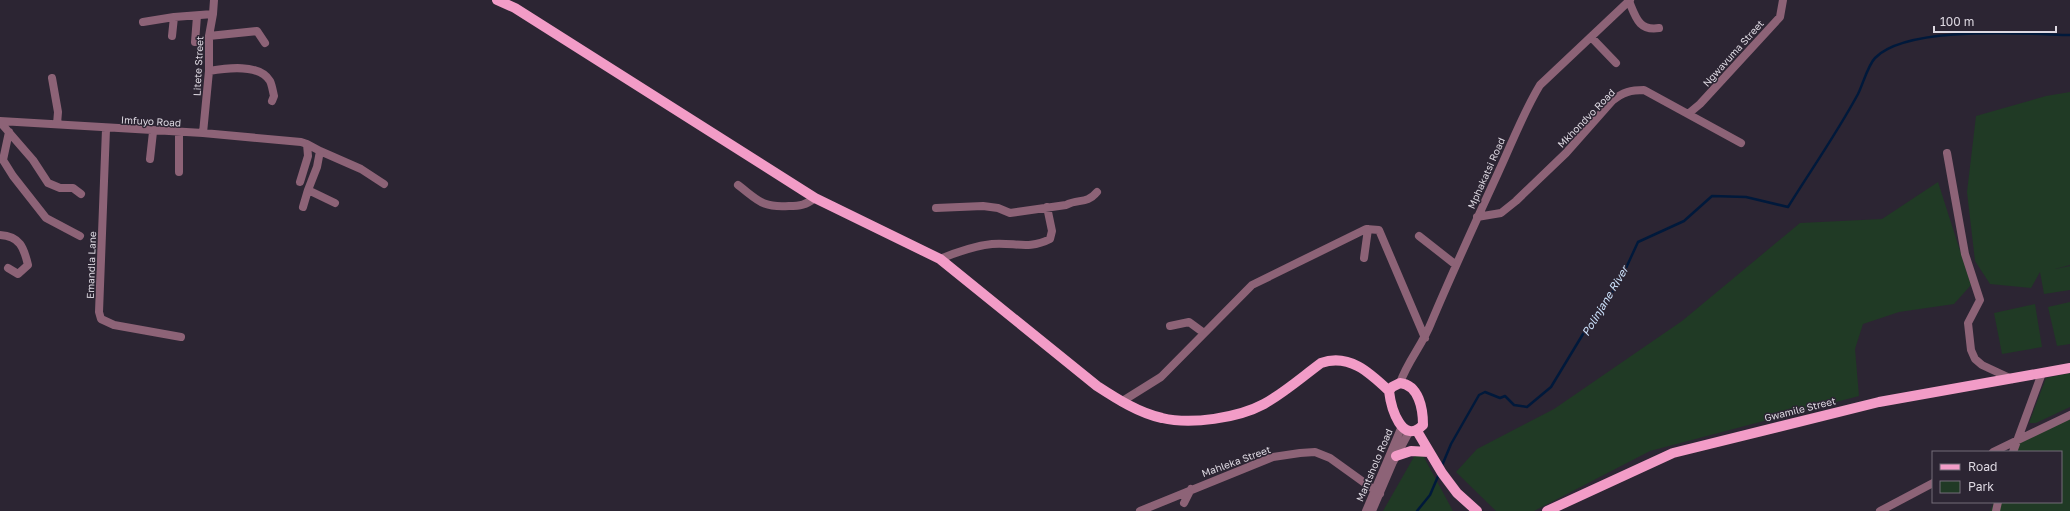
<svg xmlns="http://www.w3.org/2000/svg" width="2070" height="511" viewBox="0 0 2070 511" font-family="'Golos Text',sans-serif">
	<rect width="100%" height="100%" fill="#2c2533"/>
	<!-- green -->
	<path fill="#203a25" d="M 2070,92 L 2070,265 L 2055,269 L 2070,266 L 2070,290 L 2044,294 L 2040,272 L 2031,288 L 1990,284 L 1975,261 L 1967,192 L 1976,116 L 2046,96 Z
		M 1938,182 L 1971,285 L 1954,304 L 1899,312 L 1863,324 L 1855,349 L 1859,396 L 1650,451 L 1534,511 L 1496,511 L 1456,472 L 1477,449 L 1554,409 L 1682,321 L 1800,223 L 1882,219 Z
		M 2070,302 L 2070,344 L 2057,346 L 2048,307 Z
		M 2035,304 L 2042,347 L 2002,354 L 1994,313 Z
		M 2070,373 L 2070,407 L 2036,423 L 2029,423 L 2046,378 Z
		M 2070,415 L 2070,511 L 1990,511 L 1994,502 L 2061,502 L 2061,452 L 2014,452 L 2019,439 Z
		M 1419,448 L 1453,511 L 1383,511 Z"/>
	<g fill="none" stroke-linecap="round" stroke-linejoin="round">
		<!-- stream -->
		<path stroke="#00193b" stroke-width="2.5" d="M 1441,468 L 1451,444 L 1479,395 L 1485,392 L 1500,398 L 1505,396 L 1514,405 L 1527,407 L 1551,387 L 1583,334 L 1620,281 L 1638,242 L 1684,221 L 1712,196 L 1746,197 L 1788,207 C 1811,170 1837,133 1858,94 C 1863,84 1868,65 1875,58 C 1907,25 2025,34 2070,35
			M 1417,511 L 1430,495 L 1439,474"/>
		<!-- minor -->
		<path stroke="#8d6377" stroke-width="8" d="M 1629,1 C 1636,18 1639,31 1659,28
			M 143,22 L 174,17 L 213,14
			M 172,36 L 174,17
			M 209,36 L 257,31 L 265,43
			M 1591,37 L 1616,63
			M 195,42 L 197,16
			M 209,71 C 226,68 259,63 270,81 C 272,85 273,92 274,96 L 272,101
			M 52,78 L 58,112 L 57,124
			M 1688,114 L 1700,104 L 1780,17 L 1783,0
			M 0,121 L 203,133 L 301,142 L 307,144 L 308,156 L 300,182
			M 0,122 L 33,160 L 48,183 L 60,188 L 73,188 L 81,194
			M 106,129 L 99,312 L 101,319 L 114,325 L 181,337
			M 9,132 L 3,160 L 13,176 L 46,218 L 80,236
			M 179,132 L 179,172
			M 203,133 L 209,71 L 209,36 L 213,14 L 214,0
			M 307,144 L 320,151 L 317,167 L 308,190 L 335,203
			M 320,151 L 361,169 L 384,184
			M 1947,153 L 1965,254 L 1980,300 L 1968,323 L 1971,350 L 1975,359 L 1982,365 L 2012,379
			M 150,159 L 153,132
			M 738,185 C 758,200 762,208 789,206 C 800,206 806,205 815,198
			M 303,207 L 308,190
			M 936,208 L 983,206 L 998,208 L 1010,213 L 1066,205 C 1079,198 1086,205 1097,192
			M 1477,217 L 1501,213 L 1516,201 L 1566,153 L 1612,101 C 1623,92 1631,90 1644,90 L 1741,143
			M 0,235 C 20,236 24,248 28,265 L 18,274 L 8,268
			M 1419,236 L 1456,265
			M 1364,258 L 1368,229
			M 940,259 C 957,252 974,246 992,244 C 1014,242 1029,250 1050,239 L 1052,231 L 1047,207
			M 1170,326 L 1189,322 L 1204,333
			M 1400,383 C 1407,362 1423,344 1431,323 C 1452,273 1475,223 1498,173 C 1512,143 1523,113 1540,85 L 1630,0
			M 1121,402 L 1161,377 L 1252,285 L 1366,229 L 1379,230 L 1425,338
			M 1993,452 L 2070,415
			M 2013,452 L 2042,373
			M 1184,503 L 1191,489
			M 1140,511 L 1273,457 L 1300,453 L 1315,452 L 1330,458 L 1380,494
			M 1366,511 L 1402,426
			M 1372,511 L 1393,462 L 1409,432
			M 1880,511 L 1933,483
			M 1996,511 L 1998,502"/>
		<!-- major -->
		<path stroke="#f29cc7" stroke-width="10" d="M 497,0 L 515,8 L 815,198 L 940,259 L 1097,386 C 1117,399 1139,413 1162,418 C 1191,425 1238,418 1264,404 C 1284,393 1302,377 1321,363 C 1349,353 1370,373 1389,391
			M 1400,383 C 1419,385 1423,409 1423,425 C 1402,446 1391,408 1389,391 L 1392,387 Z
			M 1417,431 L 1442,473 L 1457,493 L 1477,511
			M 1396,456 L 1411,451 L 1429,452
			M 1547,511 L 1673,453 L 1879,402 L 2070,368"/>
	</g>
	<g text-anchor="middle" stroke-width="3" stroke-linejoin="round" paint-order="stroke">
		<!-- street labels -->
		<g font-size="10" fill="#ded9e2" stroke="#2c2533">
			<text transform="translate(1733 53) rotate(-48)" y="4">Ngwavuma Street</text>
			<text transform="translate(198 66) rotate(-87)" y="4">Litete Street</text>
			<text transform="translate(1586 118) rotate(-46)" y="4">Mkhondvo Road</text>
			<text transform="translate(151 121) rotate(3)" y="4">Imfuyo Road</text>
			<text transform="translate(1486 173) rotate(-66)" y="4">Mphakatsi Road</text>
			<text transform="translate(91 265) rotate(-88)" y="4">Emandla Lane</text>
			<text transform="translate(1800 409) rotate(-14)" y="4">Gwamile Street</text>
			<text transform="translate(1236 461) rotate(-20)" y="4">Mahleka Street</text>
			<text transform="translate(1374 465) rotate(-67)" y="4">Mantsholo Road</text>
		</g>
		<!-- water labels -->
		<g font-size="11" font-style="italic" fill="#cce1fb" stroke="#2c2533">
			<text transform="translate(1605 301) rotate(-59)" y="4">Polinjane River</text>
		</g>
	</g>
	<!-- legend -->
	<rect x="1932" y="451" width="130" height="52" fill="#2c2533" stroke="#736d79"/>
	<rect x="1940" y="464" width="20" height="6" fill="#f29cc7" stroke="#736d79"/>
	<text x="1968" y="471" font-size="12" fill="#ded9e2">Road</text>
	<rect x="1940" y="481" width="20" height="12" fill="#203a25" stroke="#736d79"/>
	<text x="1968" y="491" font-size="12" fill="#ded9e2">Park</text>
	<!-- scale -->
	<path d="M1934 26v6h122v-6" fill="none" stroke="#ded9e2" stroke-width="2"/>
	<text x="1940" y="26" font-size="12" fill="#ded9e2" stroke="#2c2533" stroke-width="3" paint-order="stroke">100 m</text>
</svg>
